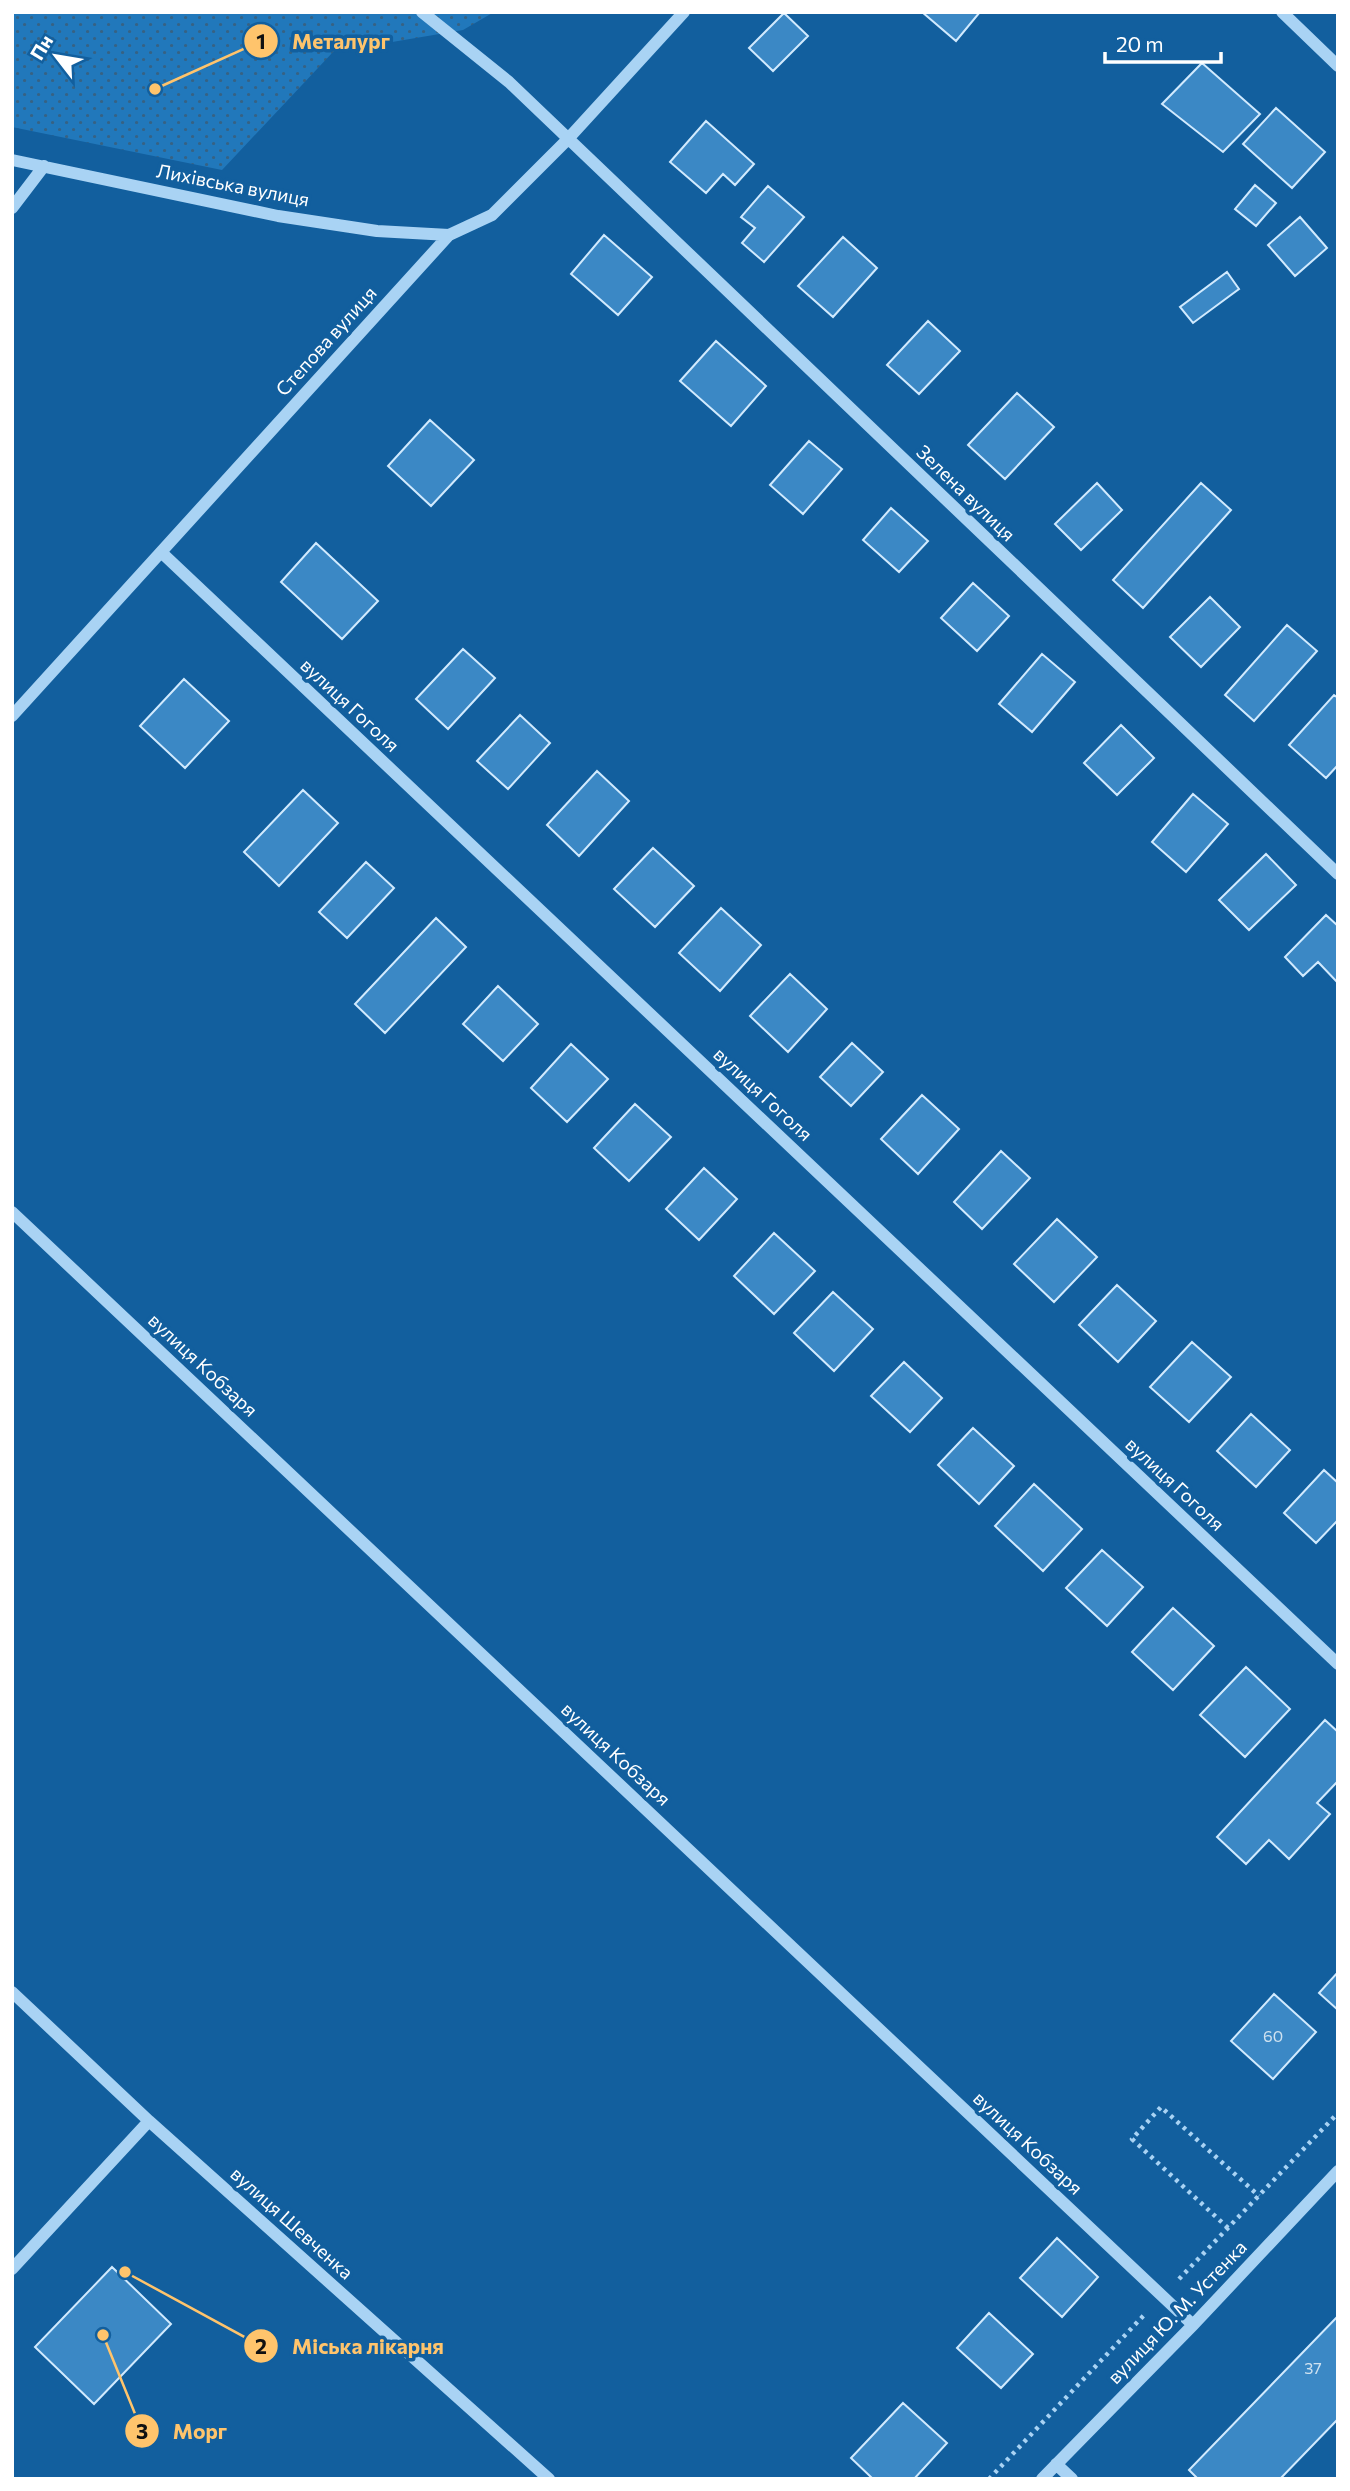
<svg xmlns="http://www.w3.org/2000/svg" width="1350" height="2491" viewBox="0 0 1350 2491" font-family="Commissioner,sans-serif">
	<defs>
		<pattern id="garden-dots" width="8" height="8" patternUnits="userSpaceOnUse" patternTransform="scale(1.75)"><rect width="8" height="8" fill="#2178bb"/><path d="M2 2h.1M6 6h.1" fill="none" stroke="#366284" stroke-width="1.8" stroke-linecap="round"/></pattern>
	</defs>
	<rect width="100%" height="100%" fill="#125f9e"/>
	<!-- garden -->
	<path fill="url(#garden-dots)" d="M 12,12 L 494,12 L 463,30 L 333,52 L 222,170 L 12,127 Z"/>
	<!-- building -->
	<path fill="#3b88c5" stroke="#d1eafe" stroke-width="2" d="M 922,12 L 980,12 L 956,41 Z
		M 784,13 L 808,36 L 773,71 L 749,48 Z
		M 1202,63 L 1260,114 L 1223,152 L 1162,104 Z
		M 1276,108 L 1325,152 L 1292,188 L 1243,144 Z
		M 706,121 L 754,164 L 735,185 L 723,174 L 706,193 L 670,162 Z
		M 1255,185 L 1276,203 L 1256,226 L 1235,209 Z
		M 768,186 L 804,217 L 764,262 L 742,243 L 755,228 L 741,217 Z
		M 1300,217 L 1327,248 L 1295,276 L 1268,245 Z
		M 604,235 L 652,277 L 618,315 L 571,274 Z
		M 843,237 L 877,268 L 833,317 L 798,286 Z
		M 1227,272 L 1239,289 L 1193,323 L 1180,307 Z
		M 928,321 L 960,351 L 919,394 L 887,365 Z
		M 716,341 L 766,386 L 731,426 L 680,381 Z
		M 1017,393 L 1054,427 L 1005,479 L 968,445 Z
		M 430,420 L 474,460 L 431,506 L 388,466 Z
		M 809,441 L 842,469 L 803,514 L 770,485 Z
		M 1097,483 L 1122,510 L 1081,550 L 1055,524 Z
		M 1201,483 L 1231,510 L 1143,608 L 1113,580 Z
		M 891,508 L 928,541 L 899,572 L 863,540 Z
		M 316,543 L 378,601 L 342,639 L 281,582 Z
		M 973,583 L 1009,616 L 977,651 L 941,618 Z
		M 1210,597 L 1240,627 L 1201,667 L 1170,637 Z
		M 1287,625 L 1317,651 L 1254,721 L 1225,695 Z
		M 463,649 L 495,678 L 448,729 L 416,699 Z
		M 1042,654 L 1075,682 L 1032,732 L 999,704 Z
		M 184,679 L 229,721 L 185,768 L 140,726 Z
		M 1334,695 L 1338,698 L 1338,765 L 1326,778 L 1289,745 Z
		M 520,715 L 550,743 L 508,789 L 477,761 Z
		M 1121,725 L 1154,758 L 1117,795 L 1084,763 Z
		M 597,771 L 629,801 L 579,856 L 547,825 Z
		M 303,790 L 338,823 L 279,886 L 244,852 Z
		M 1193,794 L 1228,824 L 1186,872 L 1152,842 Z
		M 653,848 L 694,886 L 655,927 L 614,889 Z
		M 1266,854 L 1296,885 L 1249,930 L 1219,900 Z
		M 366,862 L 394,888 L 347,938 L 319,912 Z
		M 721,908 L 761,945 L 720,991 L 679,953 Z
		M 1326,915 L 1338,926 L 1338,983 L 1318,962 L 1303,976 L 1285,957 Z
		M 436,918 L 466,947 L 385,1033 L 355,1004 Z
		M 790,974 L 827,1009 L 788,1052 L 750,1016 Z
		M 498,986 L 538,1024 L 503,1061 L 463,1024 Z
		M 852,1043 L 883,1072 L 851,1106 L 820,1077 Z
		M 571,1044 L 608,1079 L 567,1122 L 531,1088 Z
		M 922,1095 L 959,1129 L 918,1174 L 881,1139 Z
		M 635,1104 L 671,1137 L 629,1181 L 594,1148 Z
		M 1001,1151 L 1030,1178 L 982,1229 L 954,1202 Z
		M 704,1168 L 737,1199 L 699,1240 L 666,1209 Z
		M 1057,1219 L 1097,1257 L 1054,1302 L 1014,1264 Z
		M 774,1233 L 815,1271 L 774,1314 L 734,1276 Z
		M 1117,1285 L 1156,1321 L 1118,1362 L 1079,1325 Z
		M 833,1292 L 873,1329 L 834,1371 L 794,1333 Z
		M 1192,1342 L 1231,1377 L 1189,1422 L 1150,1387 Z
		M 904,1362 L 942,1398 L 910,1432 L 871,1396 Z
		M 1251,1414 L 1290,1450 L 1256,1487 L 1217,1451 Z
		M 973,1428 L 1014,1466 L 979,1504 L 938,1465 Z
		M 1324,1470 L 1338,1483 L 1338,1520 L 1316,1543 L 1284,1513 Z
		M 1034,1484 L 1082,1529 L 1043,1571 L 995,1526 Z
		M 1102,1550 L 1143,1587 L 1107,1626 L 1066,1588 Z
		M 1173,1608 L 1214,1646 L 1173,1690 L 1132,1652 Z
		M 1246,1667 L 1290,1709 L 1245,1757 L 1200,1715 Z
		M 1325,1720 L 1338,1732 L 1338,1781 L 1317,1803 L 1330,1814 L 1289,1859 L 1269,1840 L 1246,1864 L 1217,1837 Z
		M 1338,1972 L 1338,2010 L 1319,1993 Z
		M 1274,1994 L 1316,2032 L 1273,2079 L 1231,2041 Z
		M 1057,2238 L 1098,2277 L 1062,2317 L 1020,2278 Z
		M 112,2267 L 171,2324 L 94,2404 L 35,2347 Z
		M 989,2313 L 1033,2354 L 1001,2388 L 957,2348 Z
		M 1338,2316 L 1338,2419 L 1280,2479 L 1198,2479 L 1189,2470 Z
		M 903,2403 L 947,2443 L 914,2479 L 873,2479 L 851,2458 Z"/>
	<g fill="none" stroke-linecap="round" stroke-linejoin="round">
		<!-- path -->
		<path stroke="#a9d3f4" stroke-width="4.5" stroke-dasharray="3.5 5" stroke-linecap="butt" d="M 1228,2228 L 1132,2139 L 1161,2107 L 1259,2196
			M 1179,2279 L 1338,2113
			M 989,2479 L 1146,2313"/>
		<!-- minor -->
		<path stroke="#a9d3f4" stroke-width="12" d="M 422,12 L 509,82 L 1338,874
			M 1282,12 L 1338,66
			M 12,160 L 278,216 L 377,231 L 449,235
			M 12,208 L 44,166
			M 161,552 L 1338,1664
			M 12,716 L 449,235 L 492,215 L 567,140 L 684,12
			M 12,1212 L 1193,2325
			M 12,1992 L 149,2121 L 549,2479
			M 12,2269 L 149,2121
			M 1056,2464 L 1072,2479
			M 1042,2479 L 1193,2325 L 1338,2171"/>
	</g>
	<g text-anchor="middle" stroke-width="7" stroke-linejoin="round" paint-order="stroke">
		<!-- number labels -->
		<g font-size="16" fill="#cee1f0">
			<text x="1273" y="2042">60</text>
			<text x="1313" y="2374">37</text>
		</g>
		<!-- street labels -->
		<g font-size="19" fill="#fff" stroke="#125f9e">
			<text transform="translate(233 185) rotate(11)" y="7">Лихівська вулиця</text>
			<text transform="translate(326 341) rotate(-48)" y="7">Степова вулиця</text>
			<text transform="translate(966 493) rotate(44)" y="7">Зелена вулиця</text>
			<text transform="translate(350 705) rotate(43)" y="7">вулиця Гоголя</text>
			<text transform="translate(763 1094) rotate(43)" y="7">вулиця Гоголя</text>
			<text transform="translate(203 1365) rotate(43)" y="7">вулиця Кобзаря</text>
			<text transform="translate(1175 1484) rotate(43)" y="7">вулиця Гоголя</text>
			<text transform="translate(616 1754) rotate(43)" y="7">вулиця Кобзаря</text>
			<text transform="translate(1028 2143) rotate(43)" y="7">вулиця Кобзаря</text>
			<text transform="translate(292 2223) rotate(42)" y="7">вулиця Шевченка</text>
			<text transform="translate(1177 2312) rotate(-46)" y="7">вулиця Ю. М. Устенка</text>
		</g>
	</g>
	<!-- callouts -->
	<path fill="none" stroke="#ffc46c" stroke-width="2.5" d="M155 89L261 41M125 2272L261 2346M103 2335L142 2431"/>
	<g fill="#ffc46c" stroke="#125f9e" stroke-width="2.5">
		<circle cx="155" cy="89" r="7"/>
		<circle cx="125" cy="2272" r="7"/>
		<circle cx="103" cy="2335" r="7"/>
		<circle cx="261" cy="41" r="18"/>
		<circle cx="261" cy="2346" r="18"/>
		<circle cx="142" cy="2431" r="18"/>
	</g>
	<g font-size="21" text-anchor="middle" font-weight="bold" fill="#111">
		<text x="261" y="49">1</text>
		<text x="261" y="2354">2</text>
		<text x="142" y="2439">3</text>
	</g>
	<g font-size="21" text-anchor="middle" font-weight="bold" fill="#ffc46c" stroke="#125f9e" stroke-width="7" stroke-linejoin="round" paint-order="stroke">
		<text x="341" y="49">Металург</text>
		<text x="368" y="2354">Міська лікарня</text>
		<text x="200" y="2439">Морг</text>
	</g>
	<!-- border -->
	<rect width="1350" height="2491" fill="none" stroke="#ffffff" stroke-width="28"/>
	<!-- north arrow -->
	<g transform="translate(56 56) rotate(301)" stroke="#125f9e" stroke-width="5" paint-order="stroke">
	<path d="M0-5L12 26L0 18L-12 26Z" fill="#ffffff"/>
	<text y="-10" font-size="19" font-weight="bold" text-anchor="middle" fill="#ffffff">Пн</text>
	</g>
	<!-- scale -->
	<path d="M1105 52v10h116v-10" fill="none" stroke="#ffffff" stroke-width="3.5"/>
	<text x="1116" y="52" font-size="21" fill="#ffffff" stroke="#125f9e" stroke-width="5" paint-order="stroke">20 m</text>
</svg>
